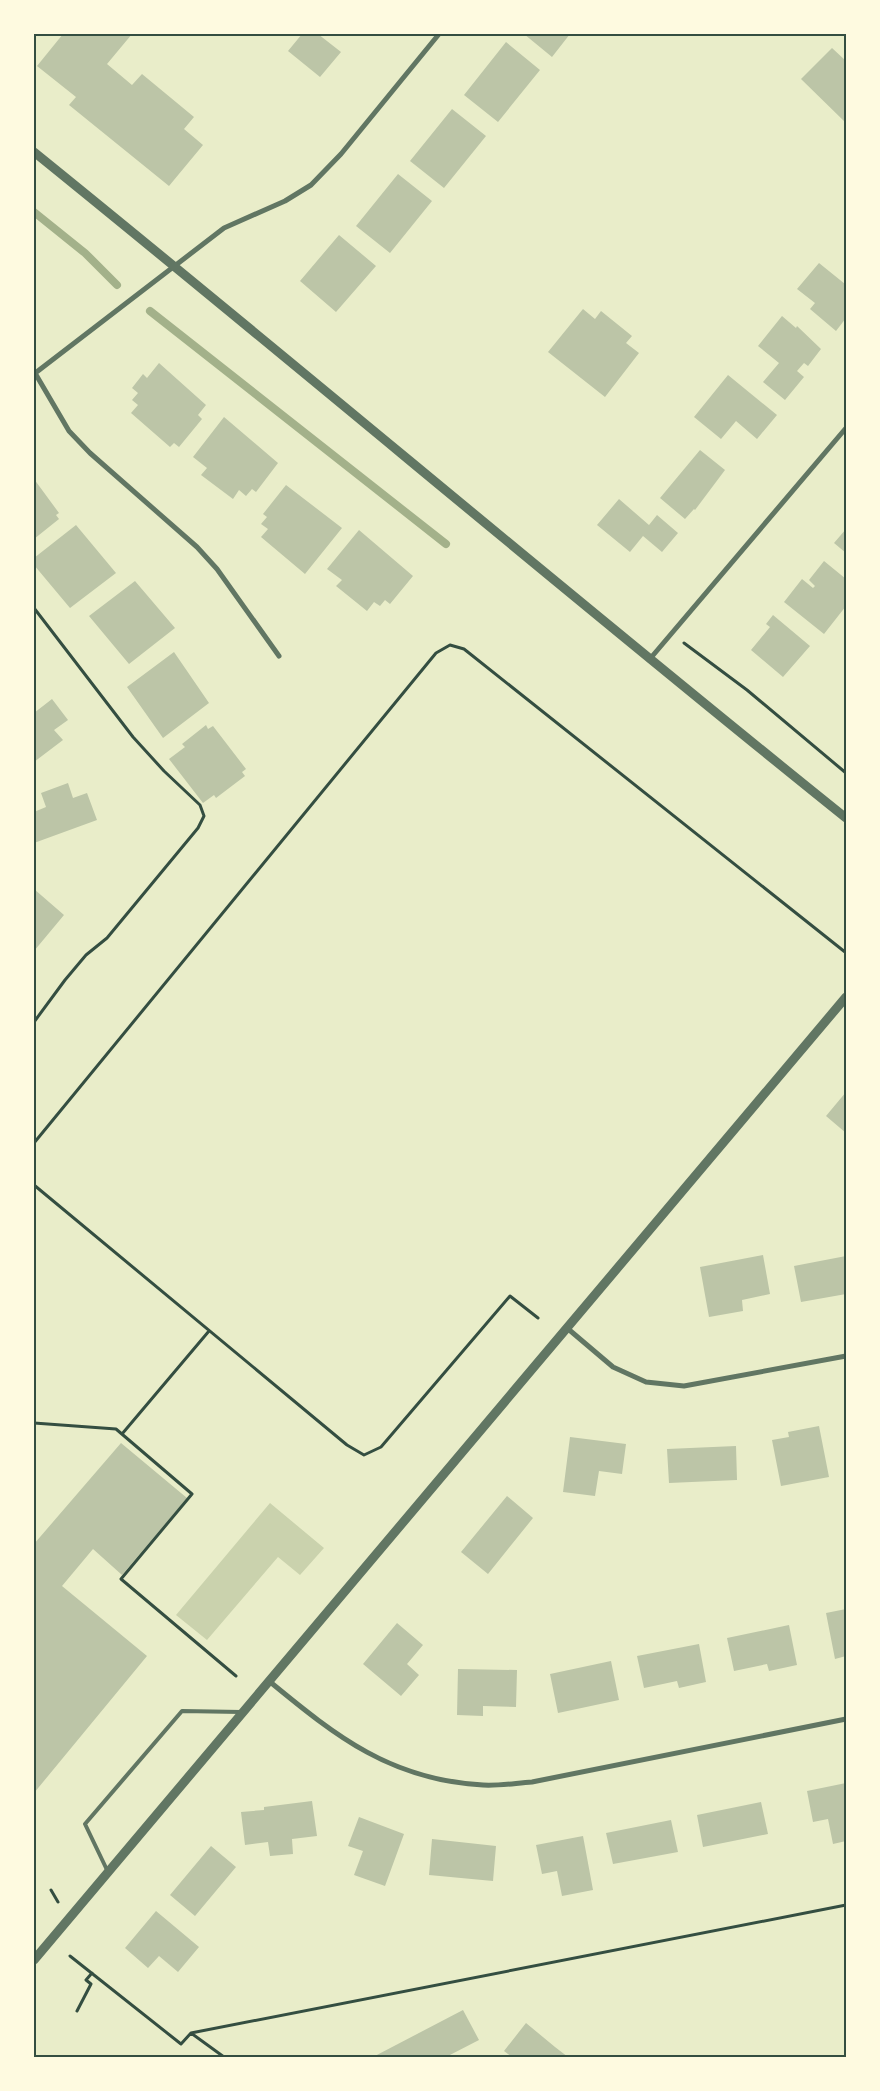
<svg xmlns="http://www.w3.org/2000/svg" width="880" height="2091" viewBox="0 0 880 2091" font-family="'Sofia Sans Condensed',sans-serif">
	<rect width="100%" height="100%" fill="#e9edc9"/>
	<!-- green -->
	<path fill="#cad2ad" d="M 270,1503 L 324,1548 L 300,1575 L 278,1557 L 207,1640 L 176,1615 Z"/>
	<g fill="none" stroke-linecap="round" stroke-linejoin="round">
		<!-- stream -->
		<path stroke="#a3b18a" stroke-width="8" d="M 34,212 L 85,253 L 117,285
			M 150,311 L 446,544"/>
	</g>
	<!-- building -->
	<path fill="#bcc5a7" d="M 63,34 L 132,34 L 107,64 L 132,85 L 142,74 L 194,117 L 184,129 L 203,145 L 169,186 L 69,105 L 76,97 L 37,66 Z
		M 302,34 L 318,34 L 341,52 L 320,77 L 288,51 Z
		M 524,34 L 570,34 L 552,57 Z
		M 506,42 L 540,70 L 498,122 L 464,95 Z
		M 832,48 L 846,61 L 846,123 L 801,79 Z
		M 452,109 L 486,136 L 444,188 L 410,161 Z
		M 398,174 L 432,201 L 390,253 L 356,226 Z
		M 339,235 L 376,266 L 336,312 L 300,281 Z
		M 819,263 L 845,284 L 846,282 L 846,318 L 836,331 L 810,309 L 815,303 L 797,289 Z
		M 583,309 L 595,319 L 601,311 L 632,336 L 626,343 L 639,353 L 605,397 L 548,352 Z
		M 782,316 L 796,328 L 797,326 L 821,349 L 808,366 L 804,363 L 797,371 L 804,377 L 785,400 L 763,382 L 779,363 L 758,346 Z
		M 159,363 L 206,405 L 198,415 L 202,419 L 179,447 L 174,443 L 170,447 L 131,413 L 138,405 L 132,400 L 138,393 L 132,388 L 143,374 L 147,378 Z
		M 728,375 L 777,415 L 757,439 L 736,421 L 721,439 L 694,417 Z
		M 224,417 L 278,463 L 256,492 L 252,489 L 246,496 L 239,490 L 233,499 L 201,475 L 207,468 L 193,457 Z
		M 700,450 L 725,470 L 695,510 L 694,509 L 685,519 L 660,498 Z
		M 34,479 L 59,513 L 56,515 L 59,519 L 34,539 Z
		M 286,485 L 342,528 L 305,574 L 261,537 L 268,529 L 261,524 L 267,517 L 263,514 Z
		M 619,499 L 649,525 L 657,515 L 678,533 L 662,552 L 643,536 L 630,552 L 597,525 Z
		M 76,525 L 116,573 L 70,608 L 34,565 L 34,558 Z
		M 846,529 L 846,553 L 834,543 Z
		M 359,530 L 413,576 L 390,604 L 385,600 L 380,606 L 374,602 L 367,611 L 336,586 L 342,580 L 327,569 Z
		M 824,561 L 846,579 L 846,606 L 824,634 L 784,602 L 802,579 L 813,588 L 815,586 L 809,580 Z
		M 135,581 L 175,628 L 129,664 L 89,616 Z
		M 773,615 L 810,646 L 783,677 L 751,650 L 770,627 L 766,624 Z
		M 174,652 L 209,703 L 163,738 L 127,687 Z
		M 52,699 L 68,720 L 54,730 L 63,740 L 34,762 L 34,713 Z
		M 206,725 L 208,729 L 213,726 L 246,769 L 242,772 L 245,776 L 216,798 L 214,795 L 203,803 L 169,759 L 185,747 L 182,744 Z
		M 68,783 L 73,798 L 87,793 L 97,820 L 34,843 L 34,812 L 46,807 L 41,793 Z
		M 34,889 L 64,915 L 34,951 Z
		M 846,1092 L 846,1133 L 826,1116 Z
		M 763,1255 L 770,1294 L 742,1300 L 743,1311 L 709,1317 L 700,1267 Z
		M 846,1256 L 846,1294 L 801,1302 L 794,1266 Z
		M 819,1426 L 829,1477 L 781,1486 L 772,1440 L 789,1437 L 788,1432 Z
		M 570,1437 L 626,1444 L 622,1474 L 599,1471 L 595,1496 L 563,1492 Z
		M 121,1443 L 187,1498 L 122,1575 L 93,1549 L 62,1586 L 147,1656 L 34,1793 L 34,1544 Z
		M 736,1446 L 737,1480 L 669,1483 L 667,1449 Z
		M 507,1496 L 533,1518 L 488,1574 L 461,1552 Z
		M 846,1609 L 846,1656 L 835,1659 L 826,1613 Z
		M 397,1623 L 423,1645 L 407,1664 L 419,1675 L 401,1696 L 363,1664 Z
		M 789,1625 L 797,1665 L 769,1671 L 767,1664 L 734,1671 L 727,1638 Z
		M 699,1644 L 706,1682 L 679,1688 L 677,1681 L 644,1688 L 637,1656 Z
		M 611,1661 L 619,1700 L 558,1713 L 550,1674 Z
		M 458,1669 L 517,1670 L 516,1707 L 483,1706 L 483,1716 L 457,1715 Z
		M 846,1783 L 846,1841 L 833,1844 L 828,1819 L 813,1822 L 807,1791 Z
		M 312,1801 L 317,1836 L 292,1839 L 293,1854 L 270,1856 L 268,1842 L 245,1845 L 241,1812 L 264,1810 L 264,1807 Z
		M 761,1802 L 768,1834 L 703,1847 L 697,1815 Z
		M 359,1817 L 404,1834 L 385,1886 L 354,1875 L 363,1851 L 348,1846 Z
		M 671,1820 L 678,1852 L 613,1864 L 606,1833 Z
		M 583,1836 L 593,1890 L 562,1896 L 557,1871 L 542,1874 L 536,1845 Z
		M 432,1839 L 496,1846 L 493,1881 L 429,1875 Z
		M 211,1846 L 236,1867 L 195,1916 L 170,1895 Z
		M 156,1911 L 199,1947 L 178,1972 L 159,1956 L 148,1968 L 125,1948 Z
		M 463,2010 L 479,2040 L 446,2057 L 373,2057 Z
		M 526,2023 L 555,2047 L 568,2057 L 512,2057 L 504,2051 Z"/>
	<g fill="none" stroke-linecap="round" stroke-linejoin="round">
		<!-- path -->
		<path stroke="#344e41" stroke-width="3" d="M 34,608 L 133,737 L 164,771 L 200,805 L 204,816 L 198,828 L 107,938 L 86,955 L 65,980 L 34,1022
			M 684,643 L 747,690 L 846,773
			M 34,1143 L 436,653 L 450,645 L 464,649 L 845,952
			M 34,1185 L 347,1445 L 364,1455 L 381,1447 L 510,1296 L 538,1318
			M 34,1423 L 116,1429 L 192,1494 L 121,1579 L 236,1676
			M 122,1434 L 209,1331
			M 51,1890 L 58,1902
			M 70,1956 L 181,2044 L 191,2033 L 224,2057
			M 77,2011 L 91,1984 L 86,1980 L 92,1973
			M 191,2033 L 846,1905"/>
		<!-- service -->
		<path stroke="#617663" stroke-width="4" d="M 108,1872 L 85,1824 L 182,1711 L 241,1712"/>
		<!-- minor -->
		<path stroke="#617663" stroke-width="5" d="M 35,373 L 69,431 L 90,453 L 197,547 L 217,569 L 279,656
			M 34,374 L 224,228 L 285,201 L 311,185 L 341,154 L 439,34
			M 649,660 L 846,428
			M 567,1328 L 613,1367 L 646,1382 L 684,1386 L 846,1356
			M 269,1681 C 337,1737 391,1780 483,1785 C 499,1786 516,1783 532,1782 L 846,1719"/>
		<!-- tertiary -->
		<path stroke="#617663" stroke-width="9" d="M 34,152 C 306,372 573,599 846,818
			M 34,1960 L 846,997"/>
	</g>
	<!-- border -->
	<rect width="880" height="2091" fill="none" stroke="#fefae0" stroke-width="70"/>
	<rect x="35" y="35" width="810" height="2021" fill="none" stroke="#344e41" stroke-width="2"/>
</svg>
